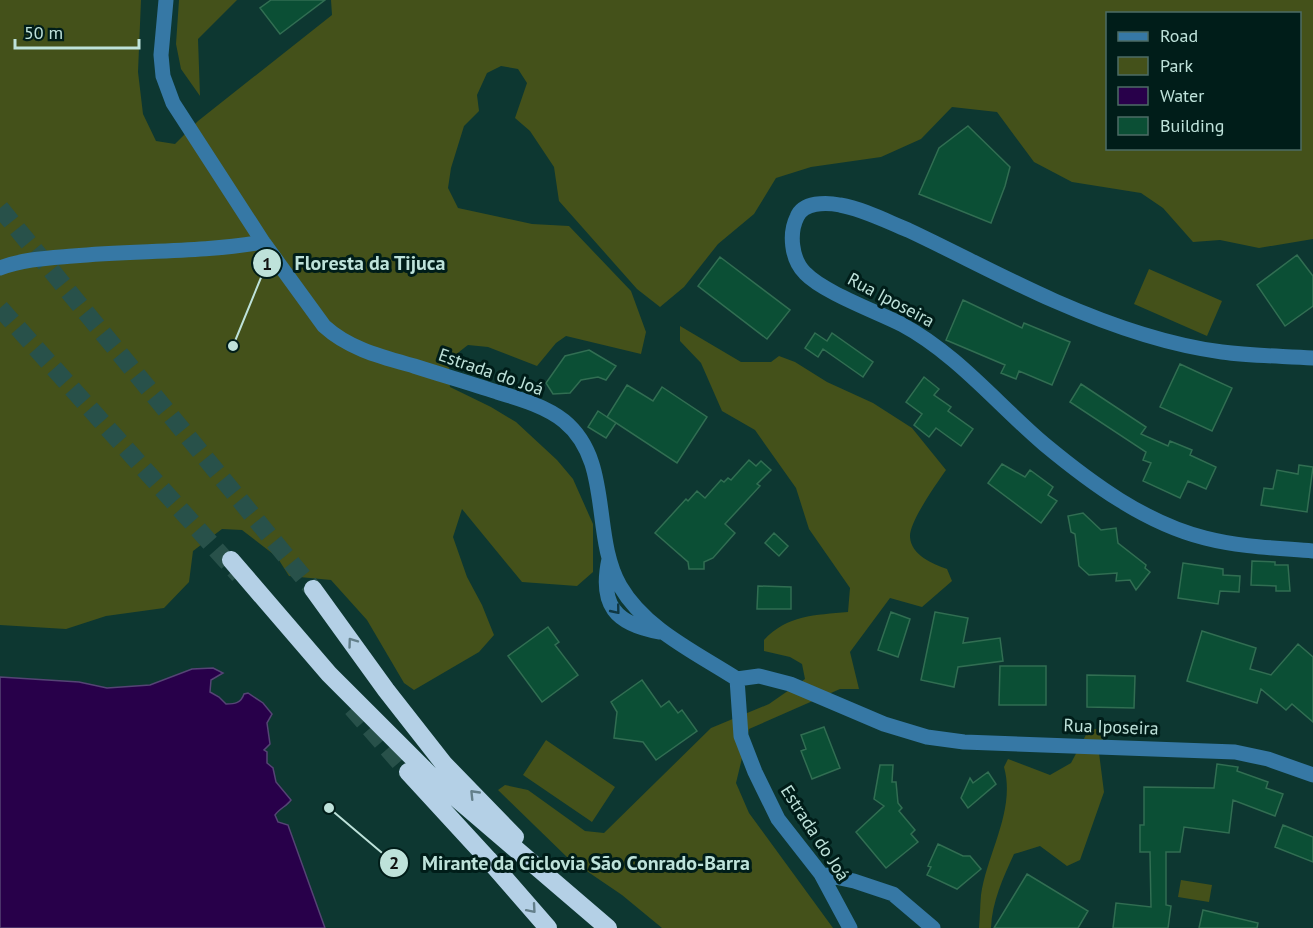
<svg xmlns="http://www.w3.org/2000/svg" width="1313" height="928" viewBox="0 0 1313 928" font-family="'PT Sans',sans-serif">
	<rect width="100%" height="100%" fill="#0d3731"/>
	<!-- green -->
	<path fill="#44511a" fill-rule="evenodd" d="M 0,0 L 141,0 L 138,72 L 143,114 L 156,141 L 175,144 L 198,121 L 332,15 L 331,0 L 1313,0 L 1313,239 L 1259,248 L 1220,240 L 1193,242 L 1163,208 L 1141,193 L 1072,182 L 1034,162 L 997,112 L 952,107 L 921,139 L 881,157 L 811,167 L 776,178 L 754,214 L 718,244 L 684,287 L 660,307 L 637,289 L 559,201 L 554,167 L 530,131 L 515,118 L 527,83 L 518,69 L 501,66 L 487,73 L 477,95 L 479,111 L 464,126 L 451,168 L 448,188 L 458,208 L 532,224 L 569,226 L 631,291 L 646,332 L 641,354 L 566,336 L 556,343 L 537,366 L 488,347 L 468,345 C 448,360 448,363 450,387 L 491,407 L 516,422 L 557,460 L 573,479 L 593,524 L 593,572 L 577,586 L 522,582 L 462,509 L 453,537 L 467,577 L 482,605 L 494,635 L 479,652 L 414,690 L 404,683 L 367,620 L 331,580 L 289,576 L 277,557 L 242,530 L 222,529 L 193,551 L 189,582 L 164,608 L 106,616 L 66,629 L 0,625 ZM 1108,14 L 1300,14 L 1300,148 L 1108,148 Z
		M 179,0 L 237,0 L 198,39 L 200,96 L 181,69 L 176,44 Z
		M 1149,269 L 1222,301 L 1207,336 L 1134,304 Z
		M 680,326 L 741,362 L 771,362 L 779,356 L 795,362 L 827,382 L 873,403 L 912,428 L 946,470 C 937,483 909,522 910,537 C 911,555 933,564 947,569 L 952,581 L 922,607 L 890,598 L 850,652 L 859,689 L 840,689 L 749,729 L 736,783 L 749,813 L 833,928 L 662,928 L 622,895 L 569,859 L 498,790 L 505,785 L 528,790 L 585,831 L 604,833 L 711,728 L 769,704 L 805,679 L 802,664 L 790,657 L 764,651 L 764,640 C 787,615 815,615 848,612 L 850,588 L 809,529 L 796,488 L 755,430 L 722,411 L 701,363 L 680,341 Z
		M 1099,728 L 1104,736 L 1099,753 L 1104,792 L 1080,860 L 1067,866 L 1040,846 L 1014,854 C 1003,878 992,902 991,928 L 979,928 C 980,917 980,906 981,895 C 987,853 1016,810 1004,767 L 1008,759 L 1050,775 L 1071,763 L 1088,731 Z
		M 546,740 L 615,787 L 592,822 L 523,775 Z
		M 1181,880 L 1212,885 L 1209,902 L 1178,897 Z"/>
	<!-- water -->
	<path fill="#28004a" stroke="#554475" stroke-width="1.5" d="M 213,668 L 223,673 L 211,680 L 210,692 L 219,697 L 226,704 C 235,704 241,703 244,694 L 248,693 L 263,703 L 272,714 L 267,723 L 270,744 L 264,750 L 267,752 L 267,763 L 273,768 L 276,782 L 291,800 C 287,806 280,808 275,815 L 278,822 L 288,825 L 325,928 L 0,928 L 0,677 L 79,682 L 107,688 L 150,685 L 192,669 Z"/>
	<!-- building -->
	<path fill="#0b4f35" stroke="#316e52" stroke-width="1.5" d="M 271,0 L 325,0 L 280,34 L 260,8 Z
		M 968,126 L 1010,167 L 1005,186 L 991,223 L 919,194 L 939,148 Z
		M 1297,255 L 1313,276 L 1313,306 L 1285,326 L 1257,285 Z
		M 720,257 L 790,310 L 767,339 L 698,286 Z
		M 963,300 L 1022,328 L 1024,323 L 1070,342 L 1052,385 L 1019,371 L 1016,379 L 1001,373 L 1005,365 L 946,340 Z
		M 815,333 L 827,341 L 832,333 L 873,362 L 863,377 L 823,349 L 818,357 L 805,348 Z
		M 589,350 L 616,366 L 606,380 L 598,377 L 581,380 L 570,393 L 553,394 L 546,383 L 565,356 Z
		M 1180,364 L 1232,388 L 1212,431 L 1160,407 Z
		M 924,377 L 939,389 L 934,395 L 951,407 L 948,411 L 973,429 L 961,446 L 936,428 L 929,437 L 914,425 L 922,414 L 906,402 Z
		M 1081,384 L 1146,427 L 1141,434 L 1168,446 L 1170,441 L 1192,450 L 1190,455 L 1216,467 L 1206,489 L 1188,481 L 1180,498 L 1143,481 L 1151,463 L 1143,460 L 1146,452 L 1070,402 Z
		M 627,385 L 653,401 L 662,387 L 707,417 L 677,463 L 607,417 Z
		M 598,411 L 616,423 L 606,438 L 588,427 Z
		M 749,460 L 756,466 L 761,461 L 771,470 L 757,484 L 760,486 L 725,524 L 735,533 L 713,558 L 704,562 L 704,569 L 689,569 L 688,562 L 655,533 L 686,499 L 688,501 L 697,491 L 705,498 L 721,480 L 724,482 L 728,478 L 731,480 Z
		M 1002,464 L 1025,477 L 1030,470 L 1053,487 L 1048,495 L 1057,501 L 1041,523 L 988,483 Z
		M 1299,465 L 1313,467 L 1307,512 L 1261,505 L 1264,488 L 1273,489 L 1277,470 L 1298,474 Z
		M 1083,513 L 1101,530 L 1116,528 L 1118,543 L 1146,565 L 1145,568 L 1150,572 L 1136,590 L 1130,580 L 1116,581 L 1117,573 L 1089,575 L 1079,566 L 1075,534 L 1071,532 L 1068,516 Z
		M 774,533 L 788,546 L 779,556 L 765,543 Z
		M 1252,561 L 1275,562 L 1275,565 L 1288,565 L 1290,591 L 1276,591 L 1276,586 L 1251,585 Z
		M 1183,563 L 1223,569 L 1223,575 L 1240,576 L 1239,592 L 1220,591 L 1218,604 L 1178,598 Z
		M 758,586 L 791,587 L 791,609 L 757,609 Z
		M 891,612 L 910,619 L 898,657 L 878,650 Z
		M 935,612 L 968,618 L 963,643 L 1000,638 L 1003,661 L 958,667 L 954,687 L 921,680 Z
		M 548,627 L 559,642 L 555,645 L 578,675 L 542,702 L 508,656 Z
		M 1202,631 L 1256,648 L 1250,669 L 1271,675 L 1298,644 L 1313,657 L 1313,722 L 1292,704 L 1286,710 L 1261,689 L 1257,703 L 1187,681 Z
		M 1000,666 L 1046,666 L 1046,705 L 999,705 Z
		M 1087,675 L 1135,676 L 1134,708 L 1087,707 Z
		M 642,680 L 661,707 L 669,701 L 678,713 L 682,710 L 697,731 L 656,760 L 643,742 L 614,738 L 617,712 L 611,702 Z
		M 824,727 L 840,768 L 812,779 L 801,751 L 806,749 L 801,735 Z
		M 1217,764 L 1238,767 L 1237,771 L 1268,782 L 1266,788 L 1283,794 L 1275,816 L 1233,800 L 1229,833 L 1184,827 L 1180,852 L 1166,852 L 1166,905 L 1171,906 L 1168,928 L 1113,928 L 1116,903 L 1151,907 L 1150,852 L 1140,852 L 1140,825 L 1144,825 L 1144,787 L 1214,788 Z
		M 880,765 L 893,765 L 892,782 L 896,782 L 898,803 L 902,808 L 899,811 L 915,830 L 911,834 L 918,842 L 886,868 L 856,832 L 884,806 L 874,799 Z
		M 988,772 L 996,784 L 968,808 L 961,798 L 970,778 L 973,783 Z
		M 1283,825 L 1313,837 L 1313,862 L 1275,847 Z
		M 938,844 L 963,856 L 970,856 L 981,869 L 957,889 L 927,875 L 931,867 L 928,866 Z
		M 1027,874 L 1088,911 L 1078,928 L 994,928 Z
		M 1203,910 L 1258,923 L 1257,928 L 1199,928 Z"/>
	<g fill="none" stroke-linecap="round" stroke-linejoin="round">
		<!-- highway-tunnel -->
		<path stroke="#28514a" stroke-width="18" stroke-dasharray="18 9" stroke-linecap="butt" d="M 0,208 L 313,589
			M 0,308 L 239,575
			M 352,708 L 408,772"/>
		<!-- minor -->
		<path stroke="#3678a5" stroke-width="15" d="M 166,0 L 161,55 L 163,76 L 173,103 L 263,242 L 324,326 C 349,349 382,357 414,366 C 442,375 470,383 497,392 C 520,399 545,406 564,421 C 613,461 591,535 620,586 C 645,629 695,652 737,679 L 741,736 L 755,772 L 778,819 L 821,874 L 850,928
			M 0,268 C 23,259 49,258 73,256 C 136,250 201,253 263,242
			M 1313,358 C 1283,356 1252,356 1222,352 C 1168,345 1105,323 1055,301 C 1005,279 957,253 908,230 C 886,221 863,209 840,205 C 826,202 803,202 797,217 C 789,233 791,259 805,273 C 823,292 875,311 901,324 C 957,354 997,404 1044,444 C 1091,483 1145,523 1205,538 C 1240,547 1277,548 1313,551
			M 609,559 C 599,605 615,624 660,632
			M 737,679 L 759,676 L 790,684 L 884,724 L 927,737 L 964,742 L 1235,752 L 1268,759 L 1313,775
			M 821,874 L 854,881 L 893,894 L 933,928"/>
		<!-- highway -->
		<path stroke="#b4d0e6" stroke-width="18" d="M 231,560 L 329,674 L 435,780 L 608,928
			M 313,589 L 386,690 L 444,764 L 515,837
			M 408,772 L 488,859 L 548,928"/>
	</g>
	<!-- one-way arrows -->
	<defs><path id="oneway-chevron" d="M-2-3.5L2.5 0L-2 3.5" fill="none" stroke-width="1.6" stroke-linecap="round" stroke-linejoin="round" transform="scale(1.5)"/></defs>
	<use stroke="#103843" href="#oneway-chevron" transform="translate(616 610) rotate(51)"/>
	<g stroke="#637f8a">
		<use href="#oneway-chevron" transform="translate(352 642) rotate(-126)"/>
		<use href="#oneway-chevron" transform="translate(474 794) rotate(-134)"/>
		<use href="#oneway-chevron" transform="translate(532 909) rotate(49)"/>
	</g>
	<g text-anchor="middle" stroke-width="6" stroke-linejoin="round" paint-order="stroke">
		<!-- street labels -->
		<g font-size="18" fill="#bee2da" stroke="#001d19">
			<text transform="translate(891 300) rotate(28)" y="6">Rua Iposeira</text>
			<text transform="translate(491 372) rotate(19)" y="6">Estrada do Joá</text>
			<text transform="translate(1111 727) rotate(2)" y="6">Rua Iposeira</text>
			<text transform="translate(815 833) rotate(57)" y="6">Estrada do Joá</text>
		</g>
	</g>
	<!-- callouts -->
	<path fill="none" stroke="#bee2da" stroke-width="2" d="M233 346L267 263M329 808L394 863"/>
	<g fill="#bee2da" stroke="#001d19" stroke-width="2">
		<circle cx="233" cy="346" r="6"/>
		<circle cx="329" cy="808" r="6"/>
		<circle cx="267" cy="263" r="15"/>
		<circle cx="394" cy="863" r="15"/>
	</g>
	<g font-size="18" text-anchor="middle" font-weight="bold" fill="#111">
		<text x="267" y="270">1</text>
		<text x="394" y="869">2</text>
	</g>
	<g font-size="20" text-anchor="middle" font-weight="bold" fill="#bee2da" stroke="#001d19" stroke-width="6" stroke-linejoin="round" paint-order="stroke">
		<text x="370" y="270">Floresta da Tijuca</text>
		<text x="586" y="870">Mirante da Ciclovia São Conrado-Barra</text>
	</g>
	<!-- legend -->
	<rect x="1106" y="12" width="195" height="138" fill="#001d19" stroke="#4c6c66" stroke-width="1.5"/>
	<rect x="1118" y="32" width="30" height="9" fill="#3678a5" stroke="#4c6c66" stroke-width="1.5"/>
	<text x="1160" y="42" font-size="18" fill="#bee2da">Road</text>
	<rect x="1118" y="57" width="30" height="18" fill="#44511a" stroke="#4c6c66" stroke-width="1.5"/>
	<text x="1160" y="72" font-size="18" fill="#bee2da">Park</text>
	<rect x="1118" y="87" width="30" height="18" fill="#28004a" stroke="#4c6c66" stroke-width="1.5"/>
	<text x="1160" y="102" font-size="18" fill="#bee2da">Water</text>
	<rect x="1118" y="117" width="30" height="18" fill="#0b4f35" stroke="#4c6c66" stroke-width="1.5"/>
	<text x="1160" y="132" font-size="18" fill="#bee2da">Building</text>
	<!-- scale -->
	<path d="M15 39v9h124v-9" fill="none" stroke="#bee2da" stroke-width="3"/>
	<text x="24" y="39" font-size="18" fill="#bee2da" stroke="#001d19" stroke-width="4.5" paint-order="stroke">50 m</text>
</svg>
